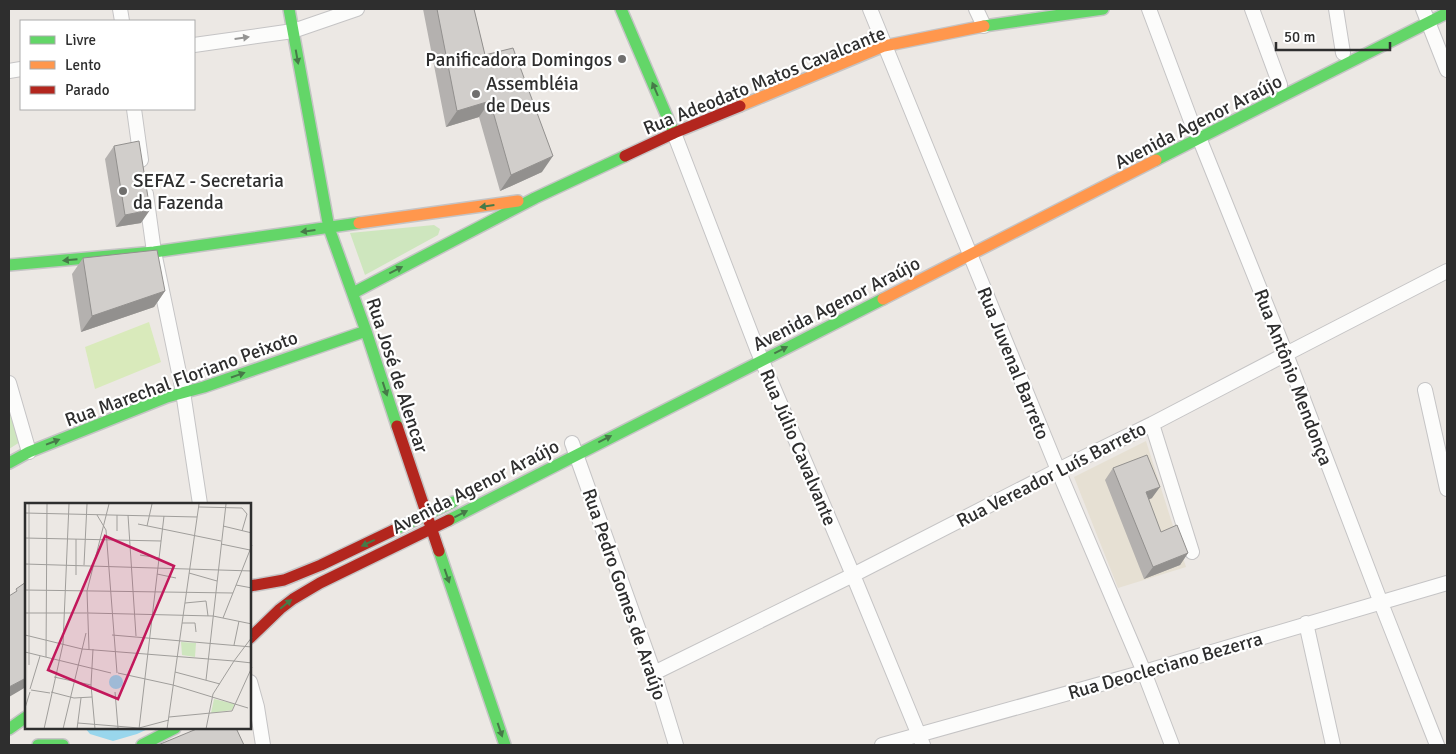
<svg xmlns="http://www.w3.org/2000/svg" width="1456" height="754" viewBox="0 0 1456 754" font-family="Signika,sans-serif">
	<rect width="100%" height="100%" fill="#ece8e4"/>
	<!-- education -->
	<path fill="#e6e0d3" d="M 1146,441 L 1186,567 L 1118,588 L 1074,477 Z"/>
	<!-- green -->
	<path fill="#cee6be" d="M 434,225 L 440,229 L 438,235 L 365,275 L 350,233 Z
		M 9,404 L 20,442 L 9,449 Z"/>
	<!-- pitch -->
	<path fill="#d9eabb" d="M 149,322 L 161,362 L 95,389 L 85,347 Z"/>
	<!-- water -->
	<path fill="#99d6ec" d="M 85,728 L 150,728 L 137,734 L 113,741 L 90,734 Z"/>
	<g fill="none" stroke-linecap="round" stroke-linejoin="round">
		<defs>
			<path id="street" d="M 120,9 L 122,21
				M 870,9 L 1058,470 L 1144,672 L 1172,745
				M 976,9 L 984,26
				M 1149,9 L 1194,129 L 1200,140 L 1286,354 L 1381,603 L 1437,745
				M 1252,9 L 1280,85
				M 1336,9 L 1343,53
				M 1423,9 L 1447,70
				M 194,45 L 293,31 L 357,9
				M 9,71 L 21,69
				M 134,109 L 141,160
				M 674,133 L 757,349 L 853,575 L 923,745
				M 146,194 L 154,252 L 183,392 L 200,504
				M 9,383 L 29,452
				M 1425,390 L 1447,489
				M 1152,424 L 1192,552
				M 572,443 L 654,673 L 676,745
				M 1306,623 L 1333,745
				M 654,673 L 853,575 L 1058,470 L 1152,424 L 1286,354 L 1447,271
				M 250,682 L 257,707 L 263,745
				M 882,745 L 1144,672 L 1447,583"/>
			<path id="fast" d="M 289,9 L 329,228 L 366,331 L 397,426
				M 621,9 L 674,133
				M 984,26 L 1103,9
				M 1156,160 L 1447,13
				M 9,265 L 154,252 L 359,223
				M 353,293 L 535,198 L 625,156
				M 9,463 L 29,452 L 167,397 L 204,387 L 366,331
				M 449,520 L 883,299
				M 394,530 L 453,502
				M 439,551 L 505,745
				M 9,729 L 26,717
				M 38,745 L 63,745
				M 142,745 L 175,728"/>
			<path id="slow" d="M 740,106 L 884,46 L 984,26
				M 359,223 L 518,201
				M 883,299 L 1156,160"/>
			<path id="jam" d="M 625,156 L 674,133 L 740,106
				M 397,426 L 439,551
				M 250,586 L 284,580 L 321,565 L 394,530
				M 250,638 L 280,609 L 293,599 L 320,583 L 449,520"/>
		</defs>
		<!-- street casing -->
		<use href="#street" stroke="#c5c4c5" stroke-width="16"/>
		<!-- fast casing -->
		<use href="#fast" stroke="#c5c4c5" stroke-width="14"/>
		<!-- slow casing -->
		<use href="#slow" stroke="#c5c4c5" stroke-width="14"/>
		<!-- jam casing -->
		<use href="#jam" stroke="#c5c4c5" stroke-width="14"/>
		<!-- street -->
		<use href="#street" stroke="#fcfcfb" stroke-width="14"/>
		<!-- fast -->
		<use href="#fast" stroke="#63d668" stroke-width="11"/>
		<!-- slow -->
		<use href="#slow" stroke="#ff974d" stroke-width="11"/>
		<!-- jam -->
		<use href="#jam" stroke="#b3261e" stroke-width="11"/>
	</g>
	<!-- wall -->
	<path fill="#b4b1af" d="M 423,9 L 474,9 L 485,55 L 542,172 L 500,191 L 479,117 L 446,127 Z
		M 114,146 L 141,223 L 116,227 L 105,159 Z
		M 83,258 L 165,291 L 154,307 L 81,332 L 72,274 Z
		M 1113,468 L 1152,498 L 1148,500 L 1161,532 L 1188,553 L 1180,565 L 1144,579 L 1105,480 Z"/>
	<!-- shaded-wall -->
	<path fill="#92908e" d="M 490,101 L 479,117 L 446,127 L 457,111 Z
		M 553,156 L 542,172 L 500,191 L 511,175 Z
		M 150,210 L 141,223 L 116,227 L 125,215 Z
		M 165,291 L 154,307 L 81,332 L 92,316 Z
		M 1160,487 L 1152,498 L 1138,504 L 1146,492 Z
		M 1188,553 L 1180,565 L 1144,579 L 1153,567 Z
		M 26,678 L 26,687 L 9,697 L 9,687 Z"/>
	<!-- building -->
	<path fill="#d1cecb" stroke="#92908e" d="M 437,9 L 474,9 L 485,55 L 513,48 L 553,156 L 511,175 L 490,101 L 457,111 Z
		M 139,141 L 150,210 L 125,215 L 114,146 Z
		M 157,250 L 165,291 L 92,316 L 83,258 Z
		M 1147,455 L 1160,487 L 1146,492 L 1161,532 L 1177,525 L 1188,553 L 1153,567 L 1113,468 Z
		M 26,582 L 26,678 L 9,687 L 9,596 L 17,591 L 16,589 Z
		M 199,728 L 236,728 L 244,745 L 158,745 Z"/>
	<!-- one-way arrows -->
	<defs><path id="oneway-solid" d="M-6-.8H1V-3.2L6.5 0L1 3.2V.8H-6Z" transform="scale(1.25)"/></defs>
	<use fill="#959594" href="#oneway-solid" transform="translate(242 38) rotate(-8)"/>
	<g fill="#467a48">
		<use href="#oneway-solid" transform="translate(297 57) rotate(80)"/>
		<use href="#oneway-solid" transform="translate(655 89) rotate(-113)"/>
		<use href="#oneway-solid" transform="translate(487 206) rotate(172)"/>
		<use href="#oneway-solid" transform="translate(308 231) rotate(173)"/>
		<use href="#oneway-solid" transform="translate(70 260) rotate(175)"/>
		<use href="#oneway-solid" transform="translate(396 270) rotate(-27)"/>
		<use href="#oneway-solid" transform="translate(781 350) rotate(-27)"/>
		<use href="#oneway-solid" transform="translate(238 375) rotate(-19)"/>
		<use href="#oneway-solid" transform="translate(385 389) rotate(72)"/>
		<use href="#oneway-solid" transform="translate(605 439) rotate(-27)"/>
		<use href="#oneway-solid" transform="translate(53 442) rotate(-21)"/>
		<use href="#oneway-solid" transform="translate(461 514) rotate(-27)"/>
		<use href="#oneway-solid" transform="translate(368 543) rotate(155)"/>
		<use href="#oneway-solid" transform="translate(447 576) rotate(71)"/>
		<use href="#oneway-solid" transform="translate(286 604) rotate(-39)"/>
		<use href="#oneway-solid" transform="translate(500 730) rotate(71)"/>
	</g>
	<!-- markers -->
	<g fill="#706f6e" stroke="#fff" stroke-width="2">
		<circle cx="622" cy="59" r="5"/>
		<circle cx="476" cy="94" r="5"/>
		<circle cx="123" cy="191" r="5"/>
	</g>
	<g text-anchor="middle" stroke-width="4.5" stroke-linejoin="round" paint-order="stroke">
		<!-- poi labels -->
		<g font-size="19" fill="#2e2e2e" stroke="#fff" text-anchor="start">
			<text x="612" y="66" text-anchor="end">Panificadora Domingos</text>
			<text x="486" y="90">Assembléia<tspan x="486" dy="22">de Deus</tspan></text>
			<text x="133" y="187">SEFAZ - Secretaria<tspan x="133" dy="22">da Fazenda</tspan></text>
		</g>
		<!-- street labels -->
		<g font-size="19" fill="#2e2e2e" stroke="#fff">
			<text transform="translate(764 80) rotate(-22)" y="7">Rua Adeodato Matos Cavalcante</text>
			<text transform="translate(1198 121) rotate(-27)" y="7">Avenida Agenor Araújo</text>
			<text transform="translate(836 303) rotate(-27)" y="7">Avenida Agenor Araújo</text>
			<text transform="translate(1014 363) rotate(68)" y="7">Rua Juvenal Barreto</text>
			<text transform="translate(398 375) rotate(72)" y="7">Rua José de Alencar</text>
			<text transform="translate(1294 377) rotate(69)" y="7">Rua Antônio Mendonça</text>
			<text transform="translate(181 378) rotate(-20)" y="7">Rua Marechal Floriano Peixoto</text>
			<text transform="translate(799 447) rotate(67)" y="7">Rua Júlio Cavalvante</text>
			<text transform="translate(1051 474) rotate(-27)" y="7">Rua Vereador Luís Barreto</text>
			<text transform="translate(475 486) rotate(-27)" y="7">Avenida Agenor Araújo</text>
			<text transform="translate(625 594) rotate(71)" y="7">Rua Pedro Gomes de Araújo</text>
			<text transform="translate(1165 665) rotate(-16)" y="7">Rua Deocleciano Bezerra</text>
		</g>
	</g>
	<!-- overview -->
	<g transform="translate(25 503)">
		<rect width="226" height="226" fill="#ece8e4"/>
		<path d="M 156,139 L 171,140 L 170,154 L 157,152 ZM 189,196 L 210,201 L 207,207 L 186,210 Z" fill="#cee6be"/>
		<path d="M84 179a7 7 0 1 1 14 0a7 7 0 1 1-14 0Z" fill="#99d6ec"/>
		<path fill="none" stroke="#a09e9b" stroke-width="1" d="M 4,1 L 4,162M 174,4 L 217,5 L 222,11 L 217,28M 0,10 L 172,14M 72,12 L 81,27 L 92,170M 92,12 L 92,28M 103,12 L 111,133M 113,21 L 196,38M 122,23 L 127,1M 198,23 L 227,30M 0,35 L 136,38M 196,41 L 225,47M 115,52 L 134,55M 0,61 L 227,68M 59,62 L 62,1M 164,70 L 192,78M 132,71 L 151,75M 51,72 L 51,36M 211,82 L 227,85M 0,87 L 208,90M 160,100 L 181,98 L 183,113M 0,110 L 62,110M 63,110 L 188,113 L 227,121M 198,115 L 227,42M 157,120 L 170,120 L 171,129M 0,132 L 57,146 L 209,158 L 227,134M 87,132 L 227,144M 209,142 L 214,118M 64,146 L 62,88 L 84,1M 68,146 L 66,182 L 70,226M 0,149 L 86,170M 21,154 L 22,1M 150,169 L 195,181M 93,170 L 148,182 L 223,205M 29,174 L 66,182M 181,177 L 201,1M 5,186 L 15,153M 6,187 L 25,190M 26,189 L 49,195 L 67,194M 90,189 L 93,225M 0,205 L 5,189M 144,214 L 207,208 L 227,164M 53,220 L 114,225 L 144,217M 19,226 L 38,141 L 44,1M 38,226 L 61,130M 52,226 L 56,195M 114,226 L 139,13M 142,226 L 174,1M 181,226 L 188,191 L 209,158 L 227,160"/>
		<path fill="#c2185b" fill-opacity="0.15" stroke="#c2185b" stroke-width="2.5" d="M 80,33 L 149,63 L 93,196 L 23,167 Z"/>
		<rect width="226" height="226" fill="none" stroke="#2e2e2e" stroke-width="2.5"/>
	</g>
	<!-- border -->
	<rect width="1456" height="754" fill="none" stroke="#2e2e2e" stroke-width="20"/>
	<!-- legend -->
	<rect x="20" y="20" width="175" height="90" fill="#ffffff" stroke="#ababab"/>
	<rect x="30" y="36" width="25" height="8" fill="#63d668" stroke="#ababab"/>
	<text x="65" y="45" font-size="15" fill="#2e2e2e">Livre</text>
	<rect x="30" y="61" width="25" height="8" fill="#ff974d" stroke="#ababab"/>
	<text x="65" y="70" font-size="15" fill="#2e2e2e">Lento</text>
	<rect x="30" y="86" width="25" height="8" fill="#b3261e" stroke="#ababab"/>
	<text x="65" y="95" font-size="15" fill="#2e2e2e">Parado</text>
	<!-- scale -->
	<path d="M1276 42v8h114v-8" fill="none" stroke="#2e2e2e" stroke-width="2.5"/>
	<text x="1284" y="42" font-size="15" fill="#2e2e2e" stroke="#ffffff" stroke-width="4" paint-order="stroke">50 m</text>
</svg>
